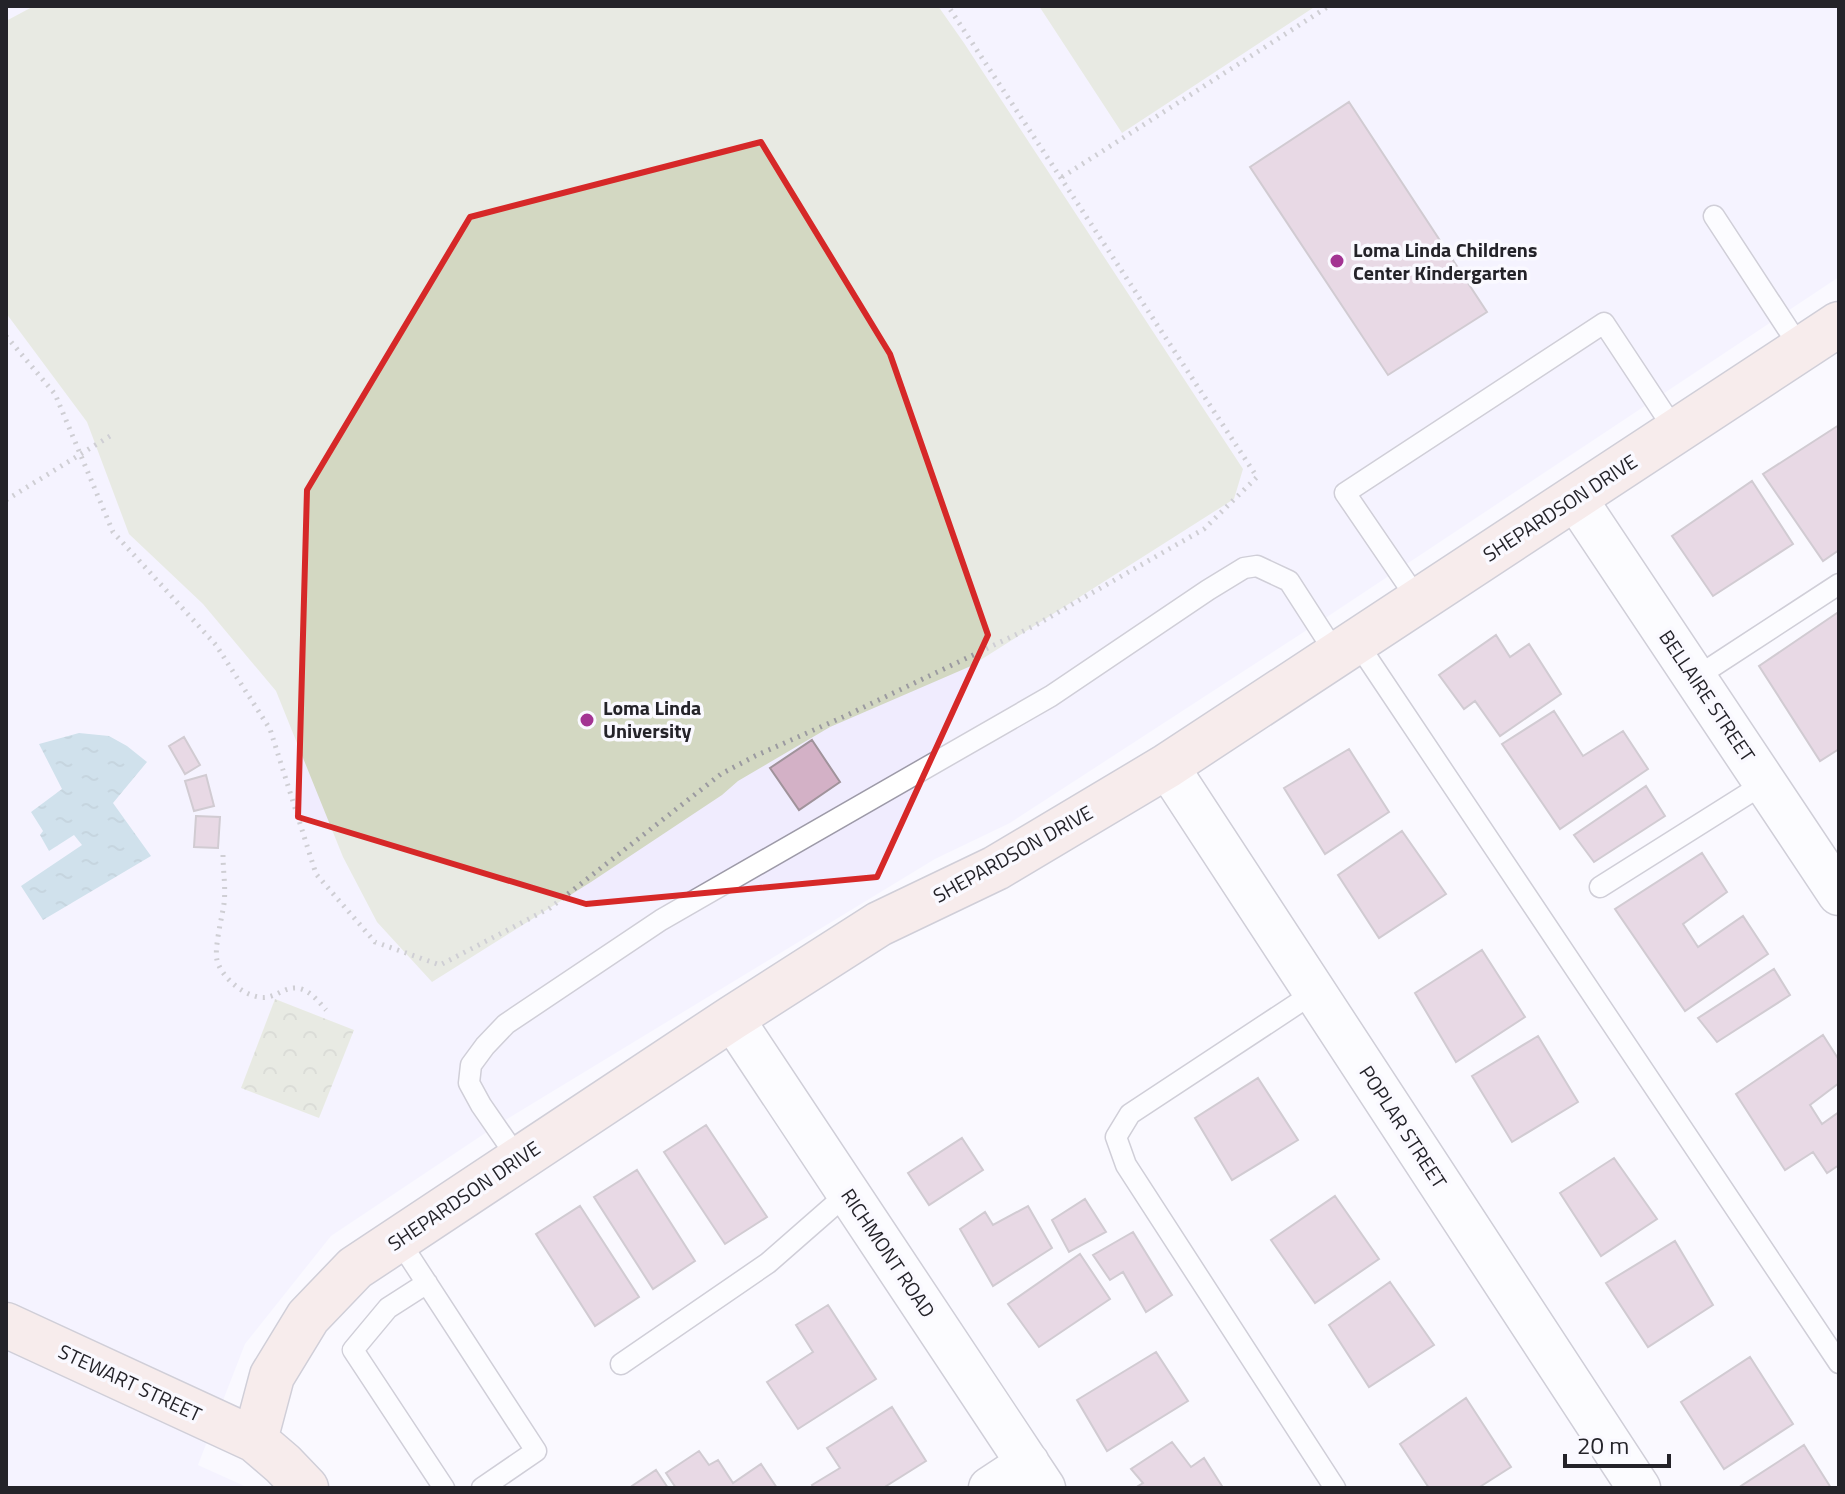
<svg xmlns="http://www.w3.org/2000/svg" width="1845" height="1494" viewBox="0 0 1845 1494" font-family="'Titillium Web',sans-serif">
	<defs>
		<pattern id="park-crowns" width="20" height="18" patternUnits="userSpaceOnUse" patternTransform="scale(2)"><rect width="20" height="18" fill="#d3d8c2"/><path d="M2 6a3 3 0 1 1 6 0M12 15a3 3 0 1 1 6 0" fill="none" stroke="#b5b9a7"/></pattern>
		<pattern id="water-ripples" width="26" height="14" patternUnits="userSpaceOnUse" patternTransform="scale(2)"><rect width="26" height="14" fill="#9dc4d6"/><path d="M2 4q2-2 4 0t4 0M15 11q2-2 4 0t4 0" fill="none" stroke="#87a8b8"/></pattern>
	</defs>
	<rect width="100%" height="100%" fill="#faf9ff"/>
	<!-- built -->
	<path fill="#f0ecfe" d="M 6,6 L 1839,6 L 1839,277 L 1327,617 L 1010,823 L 935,859 L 499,1124 L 331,1236 L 245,1344 L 198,1465 L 249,1488 L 6,1488 Z"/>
	<!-- green -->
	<path fill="#d3d8c2" d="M 34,6 L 938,6 L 964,43 L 1243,469 L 1234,499 L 971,666 L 830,727 L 738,781 L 722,795 L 591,882 L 432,982 L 377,922 L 343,857 L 276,691 L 203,604 L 129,534 L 87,422 L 6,313 L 6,21 Z
		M 1039,6 L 1316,6 L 1122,133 Z"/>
	<!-- park -->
	<path fill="url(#park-crowns)" d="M 275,999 L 354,1030 L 319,1118 L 241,1088 Z"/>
	<!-- water -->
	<path fill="url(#water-ripples)" d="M 79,733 L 109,736 L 127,746 L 147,762 L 113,803 L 151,856 L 43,920 L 21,886 L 82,845 L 74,835 L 49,851 L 40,835 L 43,831 L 31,812 L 62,789 L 39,744 Z"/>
	<!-- building -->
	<path fill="#d3b1c6" stroke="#a0939b" stroke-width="2" d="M 1349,102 L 1487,312 L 1388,375 L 1250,167 Z
		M 1839,425 L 1839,550 L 1823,561 L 1763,474 Z
		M 1752,481 L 1793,544 L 1713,596 L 1672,536 Z
		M 1837,613 L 1839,615 L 1839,749 L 1820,761 L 1759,666 Z
		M 1496,635 L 1510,657 L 1529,644 L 1561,694 L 1500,736 L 1475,701 L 1464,709 L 1439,675 Z
		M 1554,711 L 1583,756 L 1623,731 L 1648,769 L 1560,829 L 1502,744 Z
		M 184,737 L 200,765 L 185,774 L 169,746 Z
		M 812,740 L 840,782 L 799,810 L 770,768 Z
		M 1349,749 L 1389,812 L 1325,854 L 1284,788 Z
		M 206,775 L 214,806 L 194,811 L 185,781 Z
		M 1646,786 L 1665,816 L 1594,862 L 1574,835 Z
		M 196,816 L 220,817 L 218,848 L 194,847 Z
		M 1402,831 L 1446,894 L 1379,938 L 1338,875 Z
		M 1702,853 L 1727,892 L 1683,924 L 1698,947 L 1743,916 L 1768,954 L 1685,1011 L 1615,909 Z
		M 1482,950 L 1525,1017 L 1456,1062 L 1415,993 Z
		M 1774,969 L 1790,995 L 1717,1042 L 1698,1018 Z
		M 1823,1035 L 1839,1060 L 1839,1083 L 1810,1105 L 1822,1124 L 1839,1112 L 1839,1165 L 1827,1173 L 1813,1152 L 1785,1170 L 1736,1094 Z
		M 1538,1036 L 1578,1102 L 1512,1142 L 1472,1076 Z
		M 1258,1078 L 1298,1140 L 1232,1180 L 1195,1118 Z
		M 706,1125 L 767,1217 L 725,1244 L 664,1152 Z
		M 962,1138 L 983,1170 L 929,1205 L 908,1173 Z
		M 1614,1158 L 1657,1219 L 1601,1256 L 1560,1193 Z
		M 637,1170 L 695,1261 L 653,1289 L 594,1197 Z
		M 1335,1196 L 1379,1259 L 1315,1303 L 1271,1240 Z
		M 1085,1199 L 1106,1232 L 1069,1252 L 1052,1220 Z
		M 580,1206 L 639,1297 L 595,1326 L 536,1234 Z
		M 1028,1206 L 1052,1248 L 993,1286 L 960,1229 L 985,1212 L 993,1225 Z
		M 1133,1232 L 1172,1295 L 1146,1312 L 1123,1272 L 1110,1280 L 1093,1255 Z
		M 1675,1241 L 1713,1305 L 1648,1347 L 1606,1283 Z
		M 1080,1254 L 1110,1299 L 1039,1347 L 1008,1304 Z
		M 1390,1282 L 1434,1345 L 1369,1387 L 1329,1325 Z
		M 828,1305 L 876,1379 L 798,1429 L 767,1382 L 813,1352 L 796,1325 Z
		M 1156,1352 L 1188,1401 L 1107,1451 L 1077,1400 Z
		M 1750,1357 L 1793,1424 L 1724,1469 L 1681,1402 Z
		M 1466,1398 L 1511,1467 L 1478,1488 L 1429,1488 L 1400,1444 Z
		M 892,1407 L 926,1461 L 883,1488 L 814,1488 L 812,1485 L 840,1468 L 827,1448 Z
		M 1172,1442 L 1191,1467 L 1204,1458 L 1222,1486 L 1220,1488 L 1135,1488 L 1143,1483 L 1131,1469 Z
		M 1804,1445 L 1831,1488 L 1743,1488 L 1741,1486 Z
		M 699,1451 L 709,1465 L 718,1460 L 733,1483 L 761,1464 L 777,1488 L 676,1488 L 666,1473 Z
		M 656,1470 L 668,1488 L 629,1488 Z"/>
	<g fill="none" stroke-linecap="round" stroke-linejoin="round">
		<defs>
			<path id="lane" d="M 1714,216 L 1801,349
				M 1418,600 L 1345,493 L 1604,323 L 1676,432
				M 1356,641 L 1839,1363
				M 1695,678 L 1839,584
				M 1600,887 L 1765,783
				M 1315,992 L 1130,1114 L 1116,1137 L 1126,1165 L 1335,1488
				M 519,1160 L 481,1105 L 469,1083 L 471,1065 L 485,1046 L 506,1024 L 661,920 L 1051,696 L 1208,590 L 1244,568 L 1257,566 L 1289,581 L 1336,654
				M 398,1239 L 536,1451 L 482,1488
				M 427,1283 L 388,1308 L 353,1350 L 444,1488
				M 621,1364 L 768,1263 L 848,1193"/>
			<path id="street" d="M 1575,498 L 1839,894
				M 1167,766 L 1639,1488
				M 732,1018 L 1044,1488
				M 990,1488 L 1028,1463"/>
			<path id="secondary" d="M 6,1325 L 255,1440 L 283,1464 L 306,1488
				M 255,1440 L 272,1376 L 308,1317 L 355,1268 L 732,1018 L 879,924 L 996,868 L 1167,766 L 1839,324"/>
		</defs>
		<!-- lane casing -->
		<use href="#lane" stroke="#9d9aa8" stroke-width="23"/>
		<!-- street casing -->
		<use href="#street" stroke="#9d9aa8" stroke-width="45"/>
		<!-- secondary casing -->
		<use href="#secondary" stroke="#9d9aa8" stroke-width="47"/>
		<!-- path -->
		<path stroke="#9b9aa0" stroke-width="5" stroke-dasharray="2 6" stroke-linecap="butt" d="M 1062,177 L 1329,6
			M 6,336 L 55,394 L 113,532 L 216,645 L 270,729 L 316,874 L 375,942 L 440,965 L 550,908 L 721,774 L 755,756 L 843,717 L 1034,626 L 1204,529 L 1257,477 L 948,6
			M 6,500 L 115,433
			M 223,855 C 223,871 226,888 224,904 C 222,917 214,949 217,960 C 221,978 249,1001 268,997 C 278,995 286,987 297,988 C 310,990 318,1001 326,1010"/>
		<!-- lane -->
		<use href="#lane" stroke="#fff" stroke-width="20"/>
		<!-- street -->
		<use href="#street" stroke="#fff" stroke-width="42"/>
		<!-- secondary -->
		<use href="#secondary" stroke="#f4dcd6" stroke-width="44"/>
	</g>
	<!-- marked area -->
	<path d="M0 0H1845V1494H0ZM 761,142 L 890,354 L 988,635 L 877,877 L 586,904 L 298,817 L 307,490 L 470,217 Z" fill="#faf9ff" fill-opacity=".55" fill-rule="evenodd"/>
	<path fill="none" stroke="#d62828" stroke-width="6" stroke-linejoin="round" d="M 761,142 L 890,354 L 988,635 L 877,877 L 586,904 L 298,817 L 307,490 L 470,217 Z"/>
	<!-- markers -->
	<g fill="#a33492" stroke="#faf9ff" stroke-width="3">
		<circle cx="1337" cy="261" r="8"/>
		<circle cx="587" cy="720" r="8"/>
	</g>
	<g text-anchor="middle" stroke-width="7" stroke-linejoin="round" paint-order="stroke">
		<!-- poi labels -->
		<g font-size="20" font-weight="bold" fill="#242329" stroke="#faf9ff" text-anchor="start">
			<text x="1353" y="257">Loma Linda Childrens<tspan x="1353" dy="23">Center Kindergarten</tspan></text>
			<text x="603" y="715">Loma Linda<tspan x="603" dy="23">University</tspan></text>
		</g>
		<!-- street labels -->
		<g font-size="20" fill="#242329" stroke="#faf9ff">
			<text transform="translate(1560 508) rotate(-33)" y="7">SHEPARDSON DRIVE</text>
			<text transform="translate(1707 696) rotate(56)" y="7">BELLAIRE STREET</text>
			<text transform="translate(1013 854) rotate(-29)" y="7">SHEPARDSON DRIVE</text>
			<text transform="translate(1403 1127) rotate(57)" y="7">POPLAR STREET</text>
			<text transform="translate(464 1196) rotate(-34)" y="7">SHEPARDSON DRIVE</text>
			<text transform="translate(888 1253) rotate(56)" y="7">RICHMONT ROAD</text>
			<text transform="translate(130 1383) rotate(25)" y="7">STEWART STREET</text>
		</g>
	</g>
	<!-- border -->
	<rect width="1845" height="1494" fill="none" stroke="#242329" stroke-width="16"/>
	<!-- scale -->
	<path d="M1565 1454v12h104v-12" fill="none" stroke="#242329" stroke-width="4"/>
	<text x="1577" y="1454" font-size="24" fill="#242329" stroke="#faf9ff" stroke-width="6" paint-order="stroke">20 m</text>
</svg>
